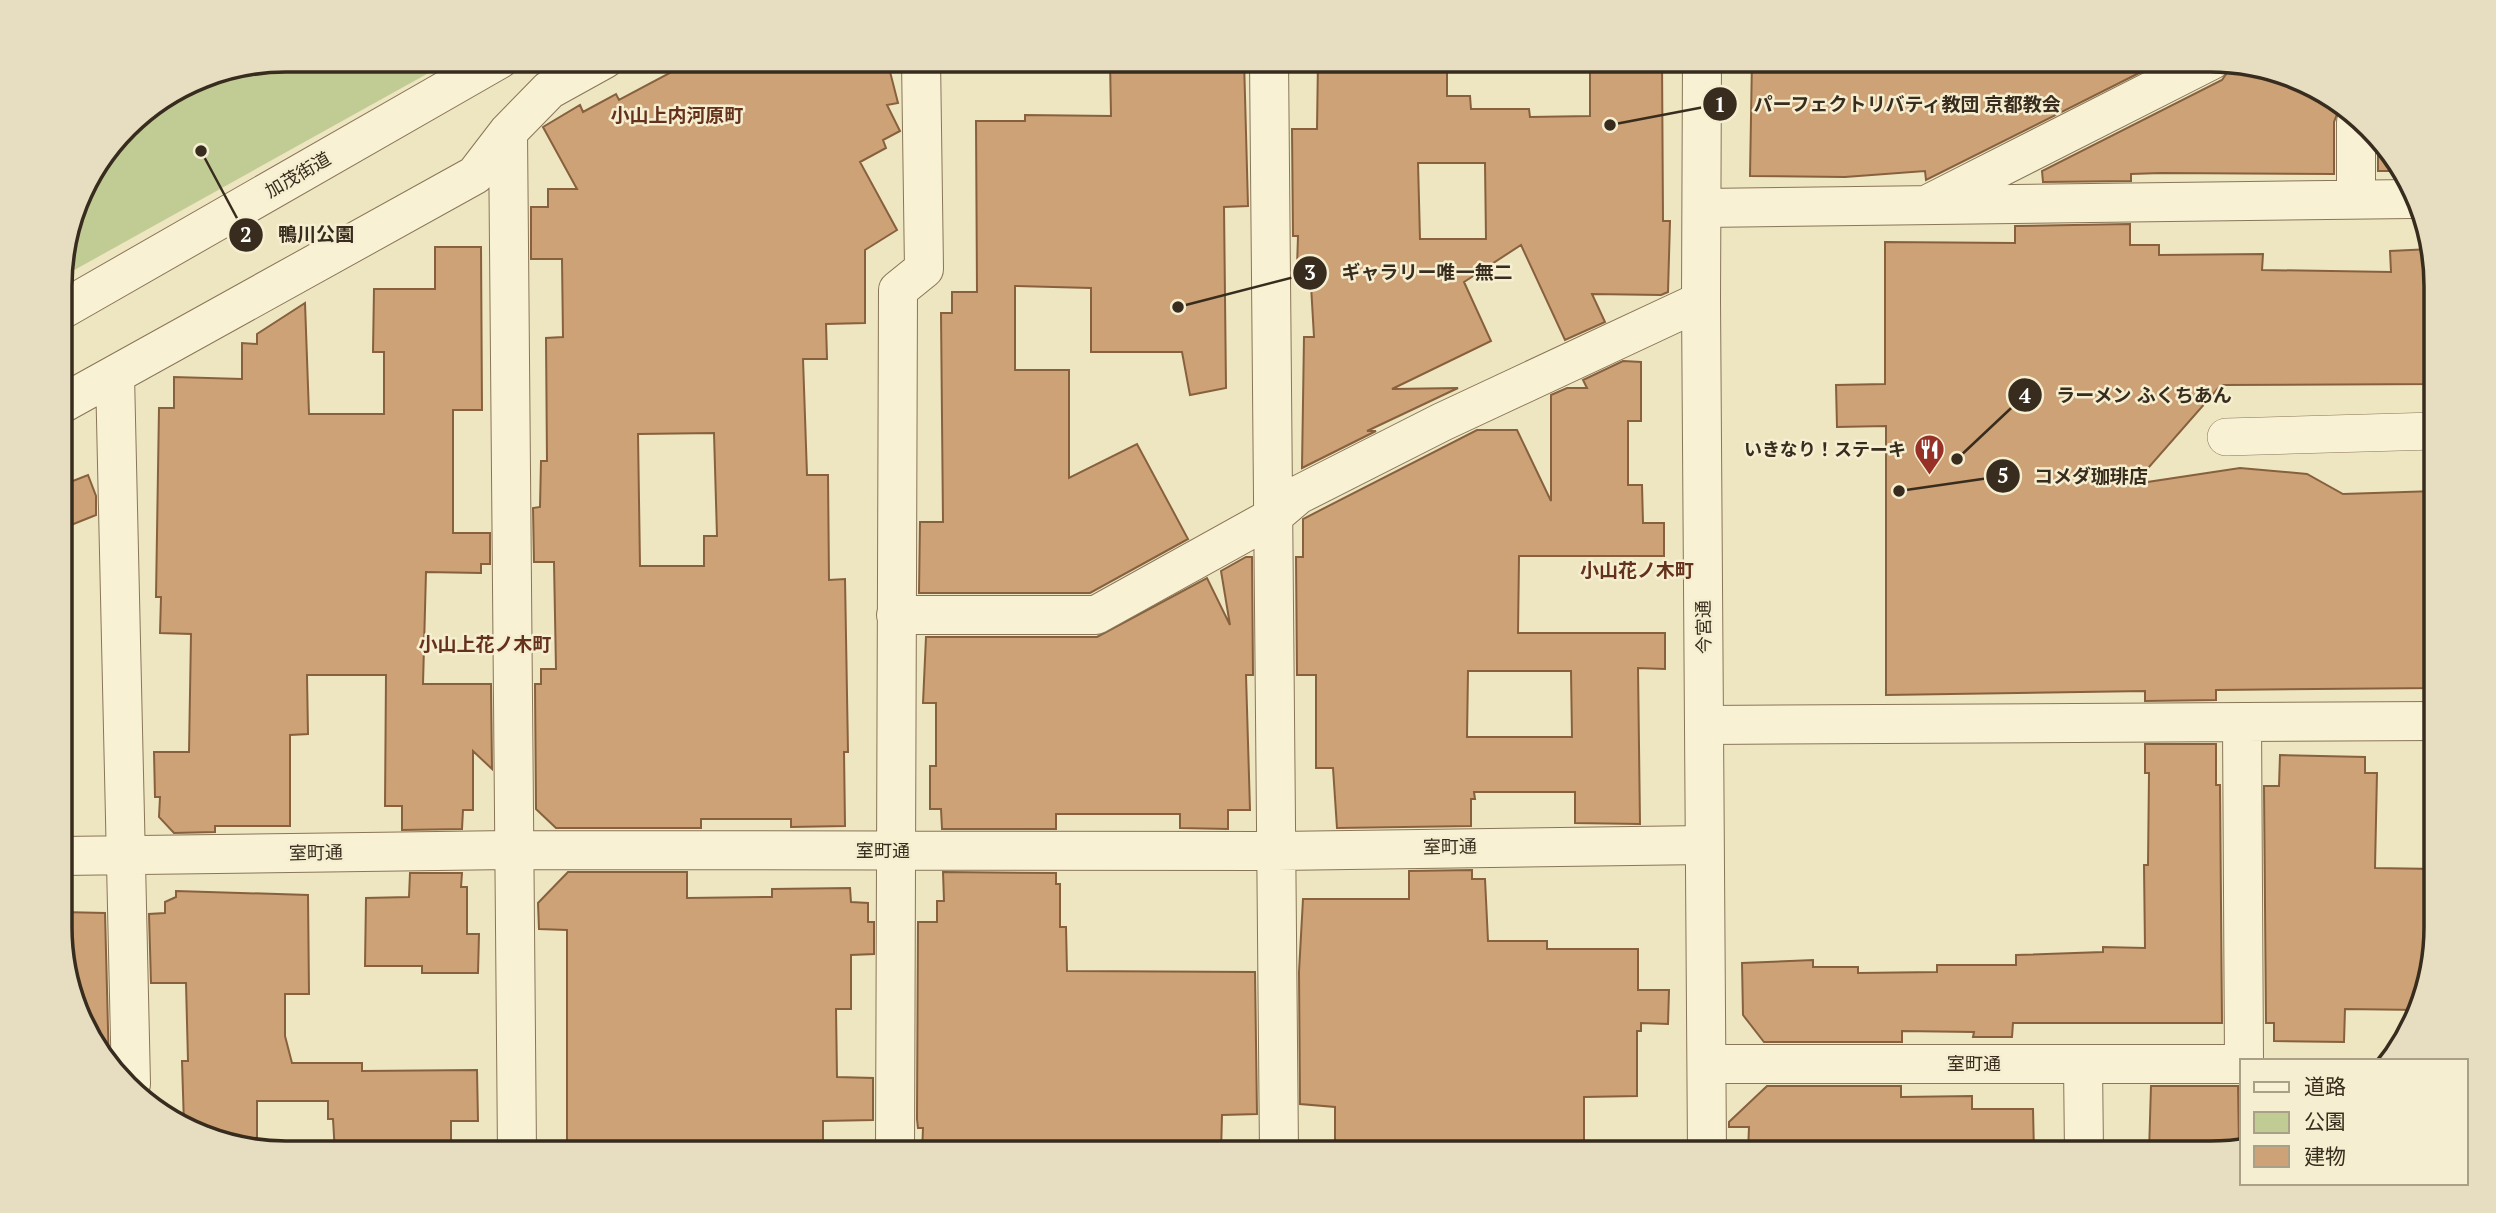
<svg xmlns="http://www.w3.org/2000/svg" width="2496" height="1213" viewBox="0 0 2496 1213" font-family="'PT Serif','Noto Sans JP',serif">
	<rect width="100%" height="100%" fill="#eee5c1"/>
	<!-- green -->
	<path fill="#c1cc95" d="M 286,59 L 452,60 L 60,278 L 83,185 L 136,116 L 199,77 Z"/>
	<!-- building -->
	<path fill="#cda276" stroke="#87613e" stroke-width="2" fill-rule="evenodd" d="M 694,60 L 887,60 L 898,103 L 887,105 L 900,131 L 883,140 L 886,148 L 860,162 L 897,230 L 865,250 L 865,323 L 826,324 L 827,359 L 803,359 L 807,475 L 828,475 L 829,580 L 845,579 L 848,752 L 844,752 L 845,826 L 791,827 L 791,819 L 701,819 L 701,828 L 556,828 L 536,809 L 535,684 L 541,684 L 541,669 L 556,669 L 554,562 L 534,562 L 533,508 L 540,507 L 541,461 L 547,461 L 546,338 L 563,337 L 562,259 L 531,259 L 531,207 L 548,207 L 548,189 L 577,189 L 543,127 L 580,105 L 583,112 L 616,94 L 619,100 ZM 714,433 L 717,536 L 704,536 L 704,566 L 640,566 L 638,434 Z
		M 1110,60 L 1244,60 L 1248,206 L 1224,207 L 1226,388 L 1190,395 L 1182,352 L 1091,352 L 1091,288 L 1015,286 L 1015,370 L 1069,370 L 1069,478 L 1137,444 L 1188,539 L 1090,593 L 919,593 L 920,522 L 943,522 L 941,313 L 952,313 L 952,292 L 977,292 L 976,121 L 1025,121 L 1025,115 L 1111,116 Z
		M 1318,60 L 1447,60 L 1447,96 L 1470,96 L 1471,109 L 1529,109 L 1530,117 L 1590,116 L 1590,60 L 1662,60 L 1663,221 L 1670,221 L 1668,292 L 1661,295 L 1592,294 L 1605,322 L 1565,340 L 1521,245 L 1464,282 L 1491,341 L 1392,389 L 1458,388 L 1367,431 L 1376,431 L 1302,468 L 1304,337 L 1314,337 L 1310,268 L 1297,268 L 1298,236 L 1293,236 L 1292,129 L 1317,129 ZM 1418,163 L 1485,163 L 1486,239 L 1420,239 Z
		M 1752,60 L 2165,60 L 1926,180 L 1925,171 L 1845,177 L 1750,176 Z
		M 2233,64 L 2297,77 L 2339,109 L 2334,122 L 2334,174 L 2161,173 L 2131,174 L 2131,181 L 2043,182 L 2042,171 L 2222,80 Z
		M 2378,139 L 2390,148 L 2399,171 L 2378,171 Z
		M 2130,224 L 2130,245 L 2159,245 L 2159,255 L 2263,254 L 2262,270 L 2391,272 L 2390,251 L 2431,249 L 2435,257 L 2435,384 L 2221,385 L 2134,484 L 2240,468 L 2307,474 L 2343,494 L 2435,491 L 2436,688 L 2216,690 L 2216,700 L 2145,701 L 2145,691 L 1886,695 L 1886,426 L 1837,427 L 1836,385 L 1885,384 L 1885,242 L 2015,243 L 2015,226 Z
		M 435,247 L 481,247 L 482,410 L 453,410 L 453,533 L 490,533 L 490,564 L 481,564 L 481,573 L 426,572 L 423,684 L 491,684 L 492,769 L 473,751 L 473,810 L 463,810 L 462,829 L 402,830 L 402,806 L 385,806 L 386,675 L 307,675 L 308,734 L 290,735 L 290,826 L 215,826 L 215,832 L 174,833 L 159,817 L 160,797 L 155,797 L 154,752 L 189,752 L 191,634 L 160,633 L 161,597 L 156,597 L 159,408 L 174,408 L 174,377 L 242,379 L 242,343 L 257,344 L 257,334 L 305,303 L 309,414 L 384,414 L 384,352 L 373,352 L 374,289 L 435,289 Z
		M 1623,361 L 1641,362 L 1641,421 L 1628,421 L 1628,485 L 1642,485 L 1643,523 L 1664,523 L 1664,556 L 1519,556 L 1518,633 L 1665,633 L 1665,669 L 1638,668 L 1640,824 L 1575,823 L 1575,792 L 1474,792 L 1475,799 L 1471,799 L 1471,826 L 1337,828 L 1333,768 L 1316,768 L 1316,675 L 1297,675 L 1296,557 L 1303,557 L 1303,519 L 1477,430 L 1517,430 L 1551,501 L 1551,395 L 1567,388 L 1587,388 L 1583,380 ZM 1468,671 L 1571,671 L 1572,737 L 1467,737 Z
		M 88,475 L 96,496 L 96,515 L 61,529 L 60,486 Z
		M 1246,557 L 1252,557 L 1253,675 L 1246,675 L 1250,810 L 1228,810 L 1228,829 L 1180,828 L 1180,814 L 1056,814 L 1056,829 L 942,829 L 941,809 L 930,809 L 930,766 L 936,766 L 936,703 L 923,703 L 926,637 L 1097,637 L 1207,578 L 1230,625 L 1221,571 Z
		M 2145,744 L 2216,744 L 2216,785 L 2220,785 L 2222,1023 L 2013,1023 L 2012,1037 L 1973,1037 L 1974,1032 L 1902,1031 L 1902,1042 L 1764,1042 L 1743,1015 L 1742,963 L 1813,960 L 1813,967 L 1858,967 L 1858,973 L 1937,972 L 1937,965 L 2016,965 L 2016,955 L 2103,952 L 2103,947 L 2145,948 L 2144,865 L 2148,865 L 2149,773 L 2145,773 Z
		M 2280,755 L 2365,757 L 2365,773 L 2377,773 L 2375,868 L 2436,869 L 2436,928 L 2420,1010 L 2345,1009 L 2344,1042 L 2274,1041 L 2274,1023 L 2266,1023 L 2264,786 L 2279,786 Z
		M 1472,870 L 1472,879 L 1485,879 L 1488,941 L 1547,941 L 1547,949 L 1638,949 L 1638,990 L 1669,990 L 1668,1024 L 1641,1023 L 1641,1031 L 1637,1031 L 1637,1096 L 1584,1097 L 1584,1141 L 1556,1142 L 1556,1153 L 1335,1153 L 1335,1107 L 1300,1104 L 1299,972 L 1303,899 L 1409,899 L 1409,871 Z
		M 568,872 L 687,872 L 687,898 L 772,897 L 772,889 L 850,888 L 851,902 L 868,903 L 868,922 L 874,922 L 874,954 L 851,955 L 851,1009 L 836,1009 L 837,1077 L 873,1078 L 873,1120 L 823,1121 L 823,1153 L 567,1153 L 567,930 L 539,929 L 538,903 Z
		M 943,872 L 1056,873 L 1056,884 L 1060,884 L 1060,927 L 1066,927 L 1067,971 L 1255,972 L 1257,1114 L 1222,1115 L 1221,1153 L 922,1153 L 923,1128 L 918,1128 L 917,1119 L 918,922 L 937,922 L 937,901 L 944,901 Z
		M 410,873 L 462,873 L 461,887 L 467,887 L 467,934 L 479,934 L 478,973 L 422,973 L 422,966 L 365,966 L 366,898 L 409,897 Z
		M 176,891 L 308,895 L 309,994 L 285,994 L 285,1036 L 292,1063 L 362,1063 L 362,1071 L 477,1070 L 478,1121 L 451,1121 L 451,1153 L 335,1153 L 333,1119 L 328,1119 L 328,1101 L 257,1101 L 257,1148 L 199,1136 L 184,1125 L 182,1061 L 188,1061 L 186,983 L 151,983 L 149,914 L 165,913 L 165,902 L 176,897 Z
		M 61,912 L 105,913 L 109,1067 L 61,957 Z
		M 1767,1086 L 1901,1086 L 1901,1097 L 1972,1096 L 1972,1109 L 2033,1109 L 2034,1153 L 1748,1153 L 1749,1127 L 1729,1127 L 1729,1122 Z
		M 2151,1086 L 2238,1086 L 2239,1148 L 2225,1153 L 2149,1153 Z"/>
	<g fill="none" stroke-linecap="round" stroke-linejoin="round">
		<defs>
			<path id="pedestrian" d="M 2226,437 L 2435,431"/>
			<path id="minor" d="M 1269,59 L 1279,1153
				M 508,132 L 517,1153
				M 2356,199 L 2356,122
				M 1930,203 L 2212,60
				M 1702,208 L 2411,199
				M 115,375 L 131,1084
				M 60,405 L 475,175 L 508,132 L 549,90 L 605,59
				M 896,615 L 1096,615 L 1271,518 L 1298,495 L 1442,422 L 1701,301
				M 2242,722 L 2244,1061
				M 1704,725 L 2436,721
				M 61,856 L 516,850 L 1278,851 L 1704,845
				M 1707,1064 L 2242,1064
				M 2083,1064 L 2084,1153
				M 895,1153 L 898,290 L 924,269 L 921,59"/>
			<path id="tertiary" d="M 1702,59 L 1701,301 L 1707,1153
				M 60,311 L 500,59"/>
		</defs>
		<!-- pedestrian casing -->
		<use href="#pedestrian" stroke="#887658" stroke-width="38"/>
		<!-- minor casing -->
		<use href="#minor" stroke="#887658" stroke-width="40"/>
		<!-- tertiary casing -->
		<use href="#tertiary" stroke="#887658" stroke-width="40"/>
		<!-- pedestrian -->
		<use href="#pedestrian" stroke="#f9f1d4" stroke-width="37"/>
		<!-- minor -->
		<use href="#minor" stroke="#f9f1d4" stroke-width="38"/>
		<!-- tertiary -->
		<use href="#tertiary" stroke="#f9f1d4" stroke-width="38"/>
	</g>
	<!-- icons -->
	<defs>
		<symbol id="restaurant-pin" viewBox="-11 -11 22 30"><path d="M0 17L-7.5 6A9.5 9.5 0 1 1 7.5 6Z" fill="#973127" stroke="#f6eed0"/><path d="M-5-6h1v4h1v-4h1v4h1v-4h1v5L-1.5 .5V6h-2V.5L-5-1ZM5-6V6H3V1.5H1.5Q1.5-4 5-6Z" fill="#fff"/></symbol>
	</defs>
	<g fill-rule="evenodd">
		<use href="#restaurant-pin" x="1912" y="432" width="35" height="47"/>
	</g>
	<g text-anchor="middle" stroke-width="5" stroke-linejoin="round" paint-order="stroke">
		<!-- street labels -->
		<g font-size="18" fill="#372c1d" stroke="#f6eed0">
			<text transform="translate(298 175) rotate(-30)" y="6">加茂街道</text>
			<text transform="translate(1704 627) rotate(-91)" y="6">今宮通</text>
			<text transform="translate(1450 847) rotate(-1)" y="6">室町通</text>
			<text x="883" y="857">室町通</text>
			<text transform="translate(316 853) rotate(-1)" y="6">室町通</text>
			<text x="1974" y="1070">室町通</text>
		</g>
		<!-- poi labels -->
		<g font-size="18" font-weight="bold" fill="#372c1d" stroke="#f6eed0" text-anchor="end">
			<text x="1906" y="456">いきなり！ステーキ</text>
		</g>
		<!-- neighbourhood labels -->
		<g font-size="19" font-weight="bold" fill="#64311c" stroke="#f6eed0">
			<text x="677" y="122">小山上内河原町</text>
			<text x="1637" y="577">小山花ノ木町</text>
			<text x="485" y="651">小山上花ノ木町</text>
		</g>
	</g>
	<!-- crop -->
	<path d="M0 0H2496V1213H0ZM286 72H2210A214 214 0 0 1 2424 286V927A214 214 0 0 1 2210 1141H286A214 214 0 0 1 72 927V286A214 214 0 0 1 286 72Z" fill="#e7dec2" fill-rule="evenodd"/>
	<path fill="none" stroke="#372c1d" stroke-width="3.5" d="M286 72H2210A214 214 0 0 1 2424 286V927A214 214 0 0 1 2210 1141H286A214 214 0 0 1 72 927V286A214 214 0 0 1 286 72Z"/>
	<!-- callouts -->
	<path fill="none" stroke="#372c1d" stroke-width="2.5" d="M1610 125L1720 104M201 151L246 235M1178 307L1310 273M1957 459L2025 395M1899 491L2003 476"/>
	<g fill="#372c1d" stroke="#f6eed0" stroke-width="2.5">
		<circle cx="1610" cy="125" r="7"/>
		<circle cx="201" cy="151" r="7"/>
		<circle cx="1178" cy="307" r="7"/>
		<circle cx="1957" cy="459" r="7"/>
		<circle cx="1899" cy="491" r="7"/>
		<circle cx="1720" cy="104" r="18"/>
		<circle cx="246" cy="235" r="18"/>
		<circle cx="1310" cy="273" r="18"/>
		<circle cx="2025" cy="395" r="18"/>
		<circle cx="2003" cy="476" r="18"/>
	</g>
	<g font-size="21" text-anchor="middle" font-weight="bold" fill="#fff">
		<text x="1720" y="112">1</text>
		<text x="246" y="242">2</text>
		<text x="1310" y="280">3</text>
		<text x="2025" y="403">4</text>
		<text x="2003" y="483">5</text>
	</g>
	<g font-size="19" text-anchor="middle" font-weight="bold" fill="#372c1d" stroke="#f6eed0" stroke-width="5" stroke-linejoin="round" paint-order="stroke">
		<text x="1907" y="111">パーフェクトリバティ教団 京都教会</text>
		<text x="316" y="241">鴨川公園</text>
		<text x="1427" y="279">ギャラリー唯一無二</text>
		<text x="2144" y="402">ラーメン ふくちあん</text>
		<text x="2091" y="483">コメダ珈琲店</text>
	</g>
	<!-- legend -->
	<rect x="2240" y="1059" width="228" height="126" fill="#f6eed0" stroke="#aaa088" stroke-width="2"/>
	<rect x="2254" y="1082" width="35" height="10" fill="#f9f1d4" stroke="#aaa088" stroke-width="2"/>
	<text x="2304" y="1094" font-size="21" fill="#372c1d">道路</text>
	<rect x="2254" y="1112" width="35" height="21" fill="#c1cc95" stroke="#aaa088" stroke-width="2"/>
	<text x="2304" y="1129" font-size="21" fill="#372c1d">公園</text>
	<rect x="2254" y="1146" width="35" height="21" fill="#cda276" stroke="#aaa088" stroke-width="2"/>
	<text x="2304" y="1164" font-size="21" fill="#372c1d">建物</text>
</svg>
